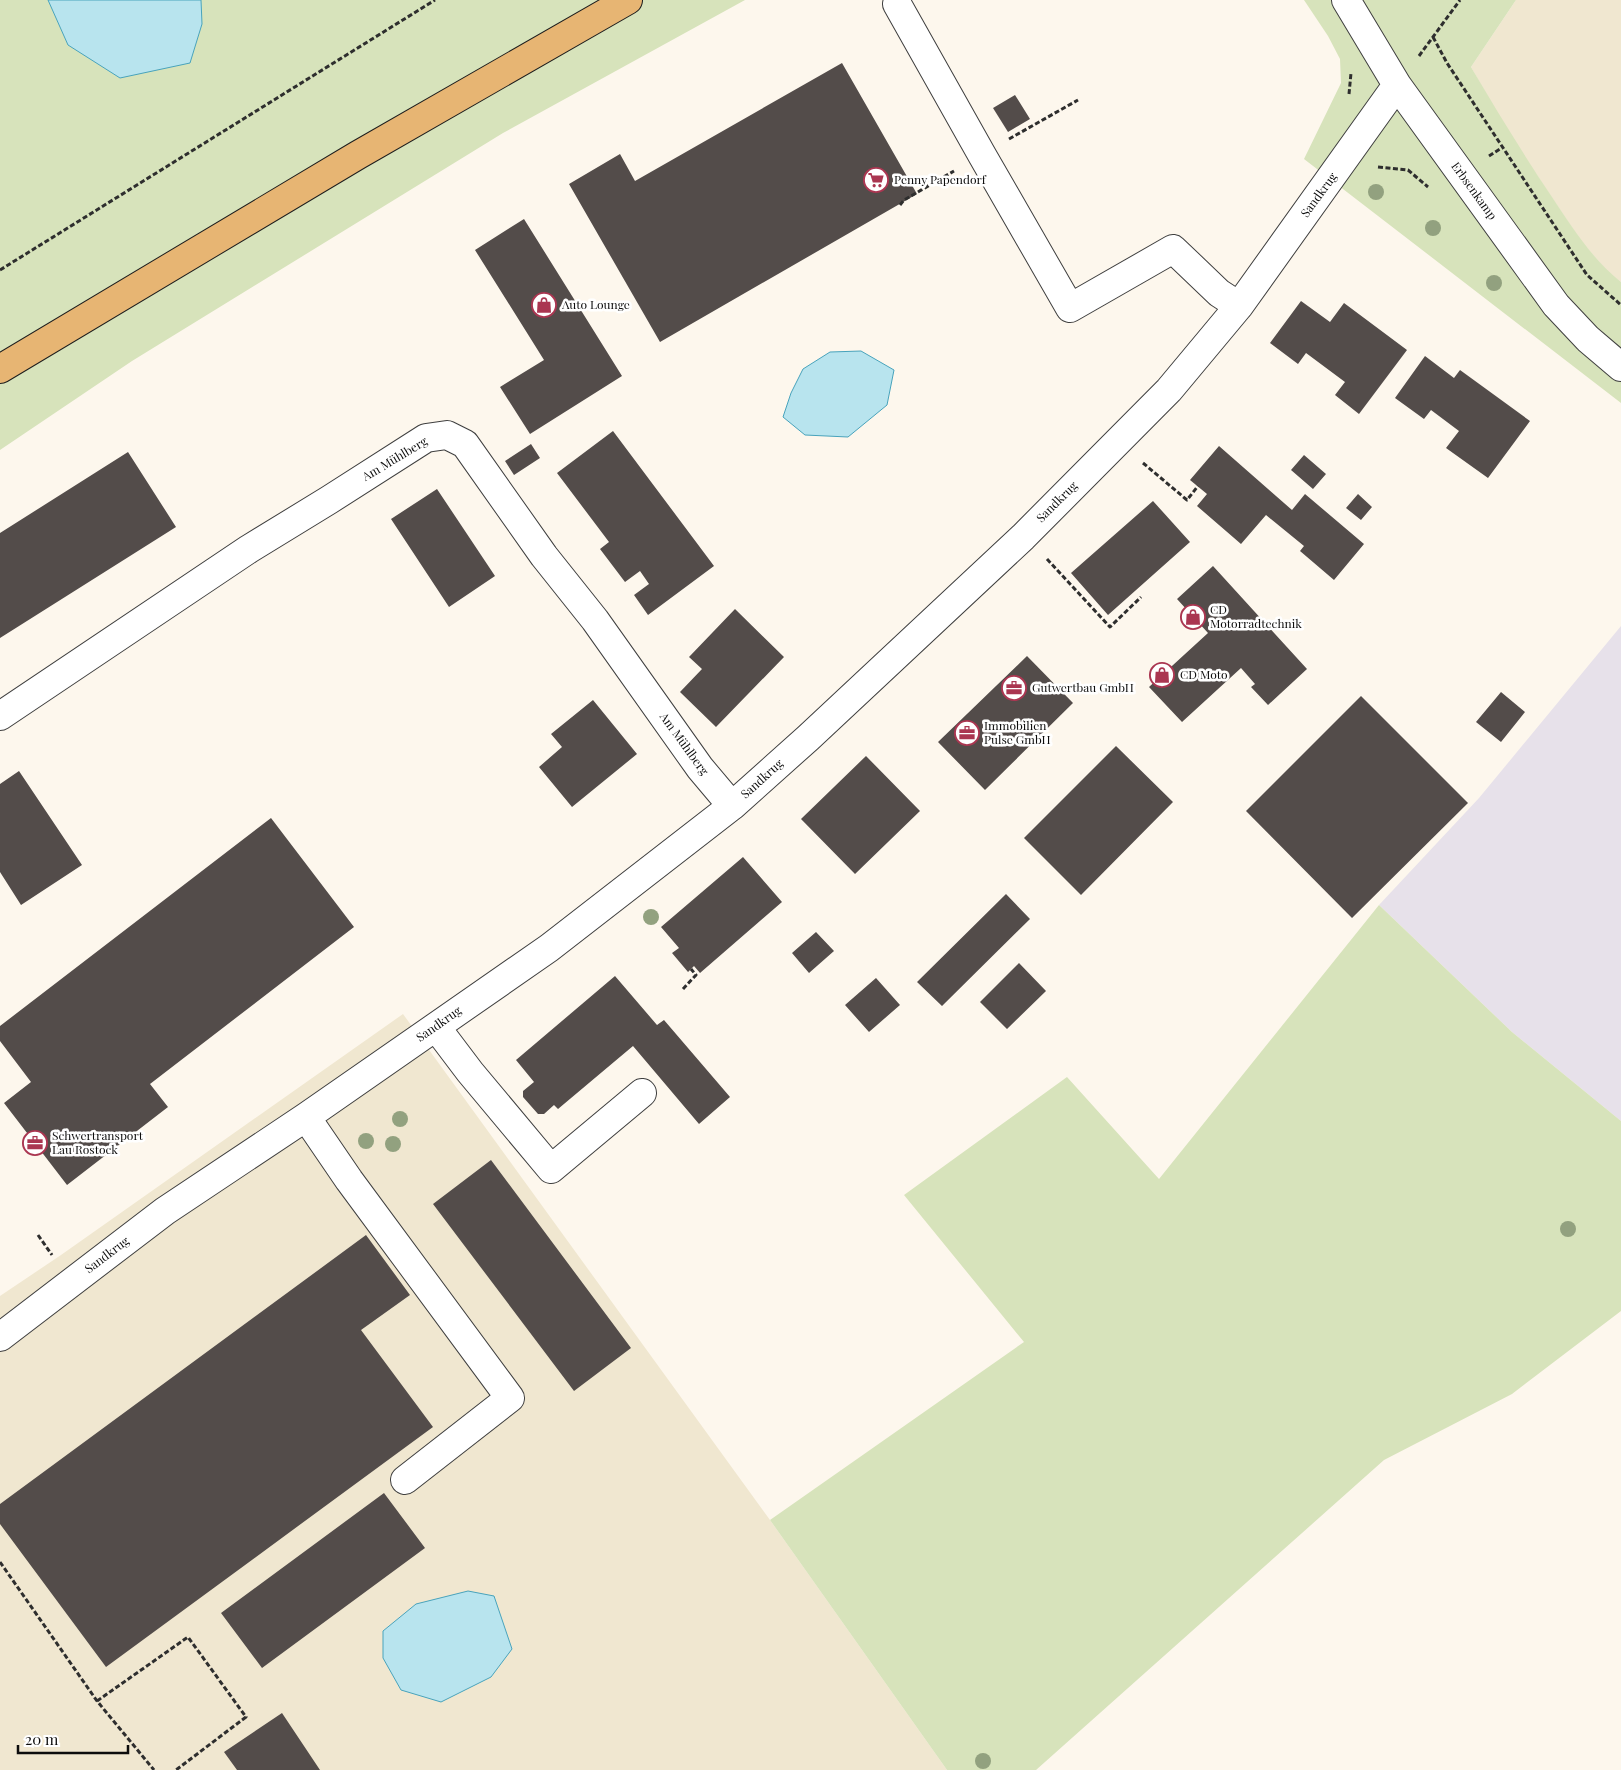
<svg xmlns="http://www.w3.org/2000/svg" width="1621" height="1770" viewBox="0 0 1621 1770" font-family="'Playfair Display',serif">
	<rect width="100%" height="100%" fill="#fdf7ed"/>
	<!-- industrial -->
	<path fill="#e7e1ea" d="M 1621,626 L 1621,1121 L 1512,1032 L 1379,905 L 1479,798 Z"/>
	<!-- farmland -->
	<path fill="#f0e7d0" d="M 1516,0 L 1621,0 L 1621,282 L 1608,272 L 1581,241 L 1508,132 L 1471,67 Z
		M 403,1014 L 770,1520 L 947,1770 L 0,1770 L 0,1296 L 61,1255 Z"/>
	<!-- green -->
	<path fill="#d7e3bb" d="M 0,0 L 745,0 L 503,133 L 132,361 L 0,450 Z
		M 1304,0 L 1516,0 L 1471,67 C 1497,111 1523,154 1552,197 C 1572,227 1592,259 1621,282 L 1621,403 L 1304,159 L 1341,83 L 1340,59 L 1328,36 Z
		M 1379,905 L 1512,1032 L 1621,1121 L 1621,1311 L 1512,1394 L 1384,1460 L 1036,1770 L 947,1770 L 770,1520 L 1024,1342 L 904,1195 L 1067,1077 L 1159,1179 Z"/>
	<!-- water -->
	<path fill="#b8e4ee" stroke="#48a3bc" d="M 48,0 L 201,0 L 202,24 L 190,63 L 120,78 L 68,45 Z
		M 861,351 L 894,370 L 887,405 L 848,437 L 805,435 L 783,417 L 791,393 L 803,369 L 830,352 Z
		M 468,1591 L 494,1596 L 512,1649 L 491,1677 L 441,1702 L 401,1690 L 383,1658 L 383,1631 L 416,1604 Z"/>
	<!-- building -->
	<path fill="#534c4a" d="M 842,63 L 917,194 L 660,342 L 569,184 L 620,154 L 635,181 Z
		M 1015,95 L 1030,119 L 1008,132 L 993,108 Z
		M 524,219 L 622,376 L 530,434 L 500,387 L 544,360 L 475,250 Z
		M 1301,301 L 1330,322 L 1344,303 L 1407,350 L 1359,414 L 1335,395 L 1345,382 L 1306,353 L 1298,364 L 1270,343 Z
		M 1425,356 L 1454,378 L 1460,370 L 1530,421 L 1488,478 L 1446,448 L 1459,431 L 1431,410 L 1424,419 L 1395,398 Z
		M 613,431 L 714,566 L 648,615 L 634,595 L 649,584 L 640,571 L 625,582 L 600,549 L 609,542 L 557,473 Z
		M 531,444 L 540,458 L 514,475 L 505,461 Z
		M 1219,446 L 1292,510 L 1305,494 L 1364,544 L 1334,580 L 1300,551 L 1304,546 L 1266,515 L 1241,544 L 1197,506 L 1207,494 L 1190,480 Z
		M 128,452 L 176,527 L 0,638 L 0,533 Z
		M 1304,455 L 1326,474 L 1313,489 L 1291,470 Z
		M 437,489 L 495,576 L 449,607 L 391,519 Z
		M 1358,494 L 1372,507 L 1361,520 L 1346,508 Z
		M 1153,501 L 1190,542 L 1108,615 L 1071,573 Z
		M 1213,566 L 1307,669 L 1268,705 L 1251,687 L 1255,684 L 1241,668 L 1182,722 L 1149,687 L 1208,633 L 1177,599 Z
		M 735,609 L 784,657 L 716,727 L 680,692 L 702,669 L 689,657 Z
		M 1027,656 L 1073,703 L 985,790 L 938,742 Z
		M 1501,692 L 1525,712 L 1501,742 L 1476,722 Z
		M 1361,696 L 1468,803 L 1352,918 L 1246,811 Z
		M 593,700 L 637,754 L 572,807 L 539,767 L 562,747 L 551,734 Z
		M 1116,746 L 1173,802 L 1081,895 L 1024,838 Z
		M 866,756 L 920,811 L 855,874 L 801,819 Z
		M 19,771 L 82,865 L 21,905 L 0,872 L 0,784 Z
		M 271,818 L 354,927 L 150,1084 L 168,1107 L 67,1185 L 4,1103 L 31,1082 L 0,1041 L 0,1026 Z
		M 743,857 L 782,902 L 700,973 L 694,966 L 688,972 L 672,953 L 679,948 L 661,927 Z
		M 1006,894 L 1030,919 L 942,1006 L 917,982 Z
		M 816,932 L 834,951 L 809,973 L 792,953 Z
		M 1019,963 L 1046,991 L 1007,1029 L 980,1002 Z
		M 615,976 L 657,1025 L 664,1020 L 730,1097 L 699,1124 L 633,1046 L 558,1109 L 554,1105 L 544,1114 L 538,1114 L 523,1097 L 523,1091 L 534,1082 L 516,1060 Z
		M 876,978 L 900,1005 L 869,1032 L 845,1005 Z
		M 491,1160 L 631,1348 L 574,1391 L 433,1204 Z
		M 366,1235 L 410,1295 L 361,1330 L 433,1427 L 106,1667 L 0,1524 L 0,1504 Z
		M 384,1493 L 425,1548 L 262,1668 L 221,1613 Z
		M 282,1713 L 320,1770 L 237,1770 L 224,1752 Z"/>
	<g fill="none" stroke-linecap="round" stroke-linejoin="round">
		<defs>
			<path id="minor" d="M 1346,0 L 1397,85 L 1556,305 L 1588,339 L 1621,367
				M 897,4 L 982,155 L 1070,308 L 1173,249 L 1219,293 L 1239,306
				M 0,716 L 249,549 L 329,500 L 426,438 L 447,435 L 465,444 L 544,556 L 595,620 L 700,768 L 732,806
				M 436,1027 L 470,1072 L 551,1169 L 642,1093
				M 306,1117 L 349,1180 L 510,1398 L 405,1480
				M 0,1337 L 165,1211 L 306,1117 L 549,948 L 732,806 L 808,738 L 1023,537 L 1169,390 L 1239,306 L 1397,85"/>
			<path id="major" d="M 0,369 L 358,155 L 628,0"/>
		</defs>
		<!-- minor casing -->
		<use href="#minor" stroke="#3f3f3f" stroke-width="30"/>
		<!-- major casing -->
		<use href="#major" stroke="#1d1d1d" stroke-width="30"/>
		<!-- path -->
		<path stroke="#2e2e2e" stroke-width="3" stroke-dasharray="5 2.5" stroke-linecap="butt" d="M 1433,37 L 1447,63 L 1587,275 L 1621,305
			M 1419,56 L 1460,0
			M 1349,94 L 1351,73
			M 1009,139 L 1078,100
			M 1489,156 L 1503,147
			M 1378,167 L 1408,170 L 1428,187
			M 900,205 L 904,200 L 954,171
			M 0,270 L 435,0
			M 1143,463 L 1187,500 L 1198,486
			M 1047,559 L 1110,627 L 1141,597
			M 683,989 L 696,975 L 691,969
			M 38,1235 L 52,1255
			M 0,1562 L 97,1701 L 154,1770
			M 97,1701 L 188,1637 L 246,1717 L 176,1770"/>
		<!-- minor -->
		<use href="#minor" stroke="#fff" stroke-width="28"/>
		<!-- major -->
		<use href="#major" stroke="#e7b573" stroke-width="28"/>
	</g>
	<!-- trees -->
	<g fill="#92a17f">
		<circle cx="1376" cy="192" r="8"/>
		<circle cx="1433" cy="228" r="8"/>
		<circle cx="1494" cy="283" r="8"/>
		<circle cx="651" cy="917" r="8"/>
		<circle cx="400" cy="1119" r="8"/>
		<circle cx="366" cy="1141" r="8"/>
		<circle cx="393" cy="1144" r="8"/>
		<circle cx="1568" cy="1229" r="8"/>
		<circle cx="983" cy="1761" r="8"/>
	</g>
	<!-- icons -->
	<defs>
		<symbol id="supermarket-ring" viewBox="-11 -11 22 22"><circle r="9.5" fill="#fff" stroke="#aa3651" stroke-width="1.5"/><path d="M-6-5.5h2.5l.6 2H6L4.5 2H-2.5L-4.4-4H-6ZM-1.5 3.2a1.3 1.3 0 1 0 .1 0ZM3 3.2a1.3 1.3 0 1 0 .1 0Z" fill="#aa3651"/></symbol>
		<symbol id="shop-ring" viewBox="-11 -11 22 22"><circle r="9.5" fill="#fff" stroke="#aa3651" stroke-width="1.5"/><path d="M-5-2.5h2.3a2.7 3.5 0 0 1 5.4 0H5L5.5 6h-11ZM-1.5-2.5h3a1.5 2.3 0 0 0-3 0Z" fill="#aa3651"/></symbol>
		<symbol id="office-ring" viewBox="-11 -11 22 22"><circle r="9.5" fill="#fff" stroke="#aa3651" stroke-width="1.5"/><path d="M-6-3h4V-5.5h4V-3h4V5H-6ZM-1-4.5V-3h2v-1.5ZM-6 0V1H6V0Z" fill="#aa3651"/></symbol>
	</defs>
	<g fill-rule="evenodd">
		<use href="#supermarket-ring" x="862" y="166" width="28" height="28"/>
		<use href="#shop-ring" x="530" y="291" width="28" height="28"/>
		<use href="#shop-ring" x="1179" y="603" width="28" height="28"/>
		<use href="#shop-ring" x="1148" y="661" width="28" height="28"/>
		<use href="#office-ring" x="1000" y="674" width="28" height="28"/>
		<use href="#office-ring" x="953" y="719" width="28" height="28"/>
		<use href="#office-ring" x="21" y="1129" width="28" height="28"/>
	</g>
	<g text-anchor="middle" stroke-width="5" stroke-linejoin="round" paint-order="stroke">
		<!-- poi labels -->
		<g font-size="12" fill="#0c0c0c" stroke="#fff" text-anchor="start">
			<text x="894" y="184">Penny Papendorf</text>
			<text x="562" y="309">Auto Lounge</text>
			<text x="1210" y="614">CD<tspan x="1210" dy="14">Motorradtechnik</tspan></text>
			<text x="1180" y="679">CD Moto</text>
			<text x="1032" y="692">Gutwertbau GmbH</text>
			<text x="984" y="730">Immobilien<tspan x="984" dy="14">Pulse GmbH</tspan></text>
			<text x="52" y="1140">Schwertransport<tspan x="52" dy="14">Lau Rostock</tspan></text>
		</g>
		<!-- street labels -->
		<g font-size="12" fill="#0c0c0c" stroke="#fff">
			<text transform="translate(1474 191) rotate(54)" y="4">Erbsenkamp</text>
			<text transform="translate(1319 195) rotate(-54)" y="4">Sandkrug</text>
			<text transform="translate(395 459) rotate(-31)" y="4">Am Mühlberg</text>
			<text transform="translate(1057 502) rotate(-45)" y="4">Sandkrug</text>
			<text transform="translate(684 744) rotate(54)" y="4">Am Mühlberg</text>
			<text transform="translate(762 779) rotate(-42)" y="4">Sandkrug</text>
			<text transform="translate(439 1024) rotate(-35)" y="4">Sandkrug</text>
			<text transform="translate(107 1255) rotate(-37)" y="4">Sandkrug</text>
		</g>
	</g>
	<!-- scale -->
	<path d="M18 1745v8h110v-8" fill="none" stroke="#0c0c0c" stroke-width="2.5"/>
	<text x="25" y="1745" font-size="15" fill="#0c0c0c" stroke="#ffffff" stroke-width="4" paint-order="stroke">20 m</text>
</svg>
